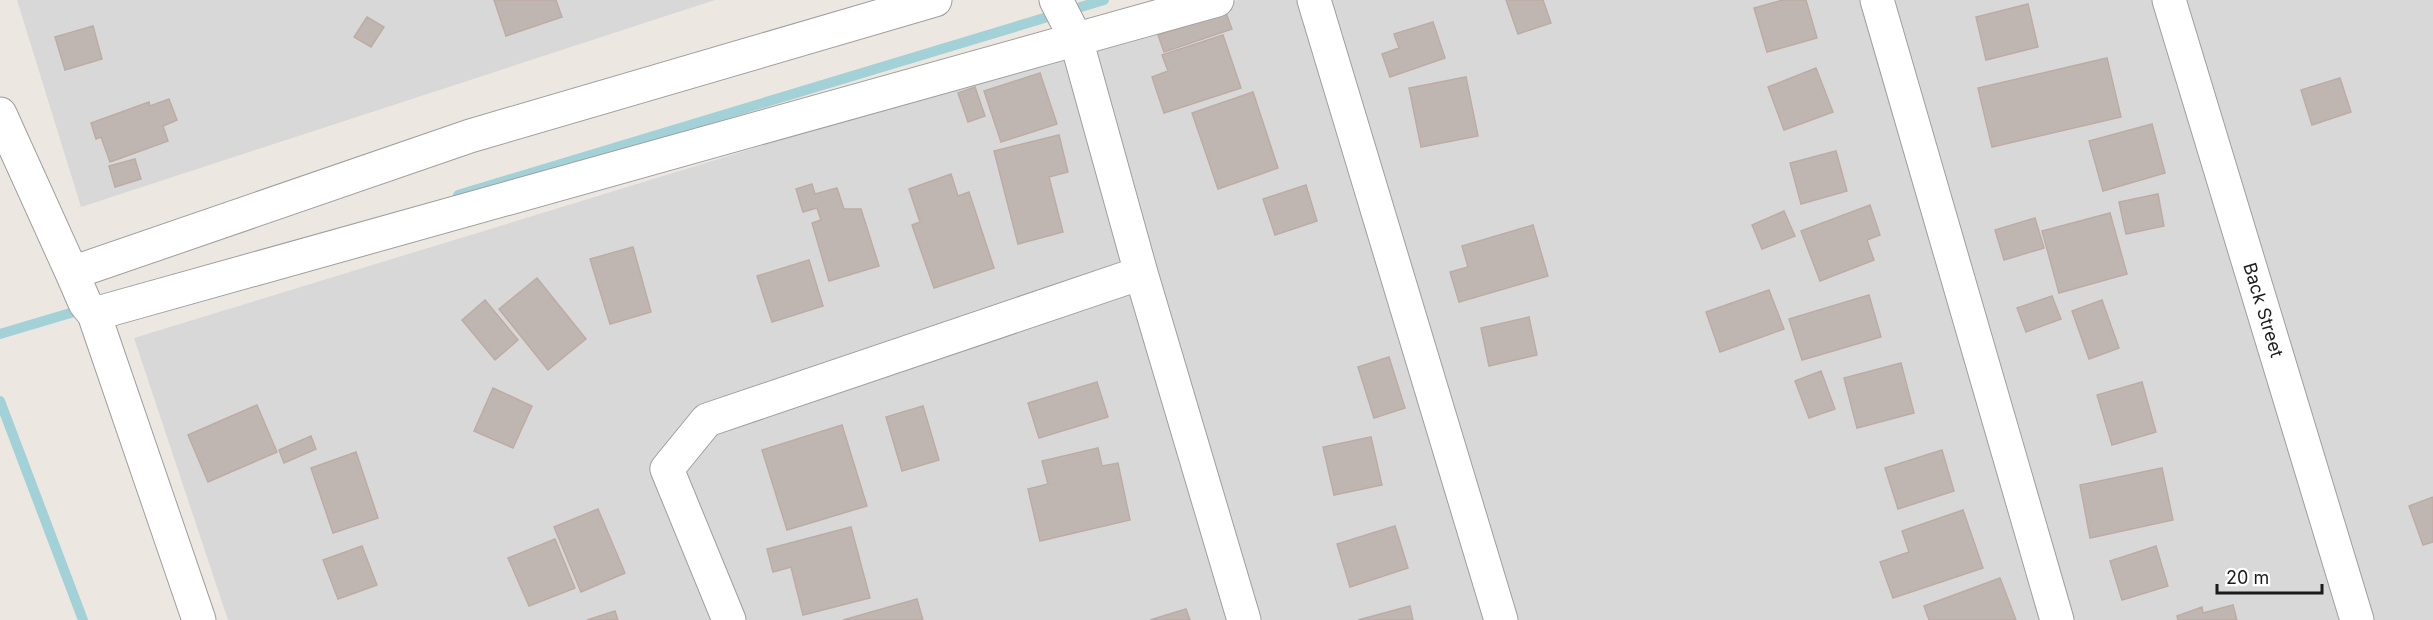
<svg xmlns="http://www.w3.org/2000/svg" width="2433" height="620" viewBox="0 0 2433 620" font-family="Inter,sans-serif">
	<rect width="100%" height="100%" fill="#ece7e1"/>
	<!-- residential -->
	<path fill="#d9d8d8" d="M 17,0 L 715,0 L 81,207 Z
		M 1238,0 L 2433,0 L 2433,620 L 228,620 L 134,338 Z"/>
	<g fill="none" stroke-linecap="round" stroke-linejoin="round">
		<!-- stream -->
		<path stroke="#a3d1d8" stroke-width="10" d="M 458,195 L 1104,0
			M 0,334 L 84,309
			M 0,401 L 83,620"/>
	</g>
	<!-- building -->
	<path fill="#c0b6b1" stroke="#bcaca4" stroke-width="1.5" d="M 494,0 L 556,0 L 562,17 L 506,36 Z
		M 1506,0 L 1543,0 L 1551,23 L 1518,34 Z
		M 1783,0 L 1806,0 L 1817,38 L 1767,52 L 1754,8 Z
		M 2028,4 L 2038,47 L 1986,60 L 1976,17 Z
		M 1226,13 L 1232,29 L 1164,52 L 1158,35 Z
		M 367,17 L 384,27 L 371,47 L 354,37 Z
		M 1433,22 L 1445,58 L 1390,77 L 1382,54 L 1399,48 L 1394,34 Z
		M 93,26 L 102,59 L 65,70 L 55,37 Z
		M 1223,35 L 1241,88 L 1164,113 L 1152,77 L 1168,71 L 1162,55 Z
		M 2107,58 L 2121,117 L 1992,147 L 1978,88 Z
		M 1816,68 L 1833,112 L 1784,130 L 1768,87 Z
		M 1040,73 L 1057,124 L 1001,142 L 984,91 Z
		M 1466,77 L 1478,136 L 1421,147 L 1409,88 Z
		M 2340,78 L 2351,112 L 2312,125 L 2301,90 Z
		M 975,87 L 985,116 L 968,122 L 958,93 Z
		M 1253,92 L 1278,168 L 1218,189 L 1192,113 Z
		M 169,99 L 177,120 L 163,126 L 168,141 L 110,162 L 101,137 L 96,139 L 91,123 L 149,102 L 150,106 Z
		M 2152,124 L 2165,173 L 2103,191 L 2089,141 Z
		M 1059,135 L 1068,172 L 1049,177 L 1063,232 L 1018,244 L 994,151 Z
		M 1836,151 L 1847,191 L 1801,204 L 1790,163 Z
		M 135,159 L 141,179 L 115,187 L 109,166 Z
		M 951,174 L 958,196 L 969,192 L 994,268 L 934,288 L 912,225 L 920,222 L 909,189 Z
		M 812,184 L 815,194 L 837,188 L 844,209 L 861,209 L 879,266 L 829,281 L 812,223 L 821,220 L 817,208 L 803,212 L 796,189 Z
		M 1306,185 L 1317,221 L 1275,235 L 1263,199 Z
		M 2158,194 L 2164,226 L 2126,234 L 2119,202 Z
		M 1870,205 L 1880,235 L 1867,240 L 1874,260 L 1820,281 L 1801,231 Z
		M 1784,211 L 1795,236 L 1762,249 L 1752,225 Z
		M 2110,213 L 2127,274 L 2059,293 L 2042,231 Z
		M 2035,218 L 2044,248 L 2004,260 L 1995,230 Z
		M 1533,225 L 1548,276 L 1459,302 L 1450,272 L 1468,267 L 1462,246 Z
		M 633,247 L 651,312 L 610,324 L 590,259 Z
		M 809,260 L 823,306 L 772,322 L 757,276 Z
		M 537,278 L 586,339 L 548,370 L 499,309 Z
		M 1769,290 L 1784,329 L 1720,352 L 1706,312 Z
		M 1869,295 L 1881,337 L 1802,360 L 1789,319 Z
		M 2052,296 L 2061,319 L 2026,332 L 2017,308 Z
		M 485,300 L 518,340 L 495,360 L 462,320 Z
		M 2102,300 L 2119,348 L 2089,359 L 2072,311 Z
		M 1529,317 L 1537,355 L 1489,366 L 1481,328 Z
		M 1389,357 L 1405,408 L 1374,418 L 1358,367 Z
		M 1901,363 L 1914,413 L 1857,428 L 1844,378 Z
		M 1821,371 L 1835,409 L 1809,418 L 1795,381 Z
		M 1097,382 L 1108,417 L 1039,438 L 1028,403 Z
		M 2142,382 L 2156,432 L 2112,445 L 2097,395 Z
		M 493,388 L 532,406 L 513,448 L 474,431 Z
		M 257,405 L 277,452 L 208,482 L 188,435 Z
		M 923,406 L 939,460 L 902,471 L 886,417 Z
		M 842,425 L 867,506 L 787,530 L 762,450 Z
		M 311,436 L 316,449 L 284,463 L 279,450 Z
		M 1371,437 L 1382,485 L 1334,495 L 1323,447 Z
		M 1098,448 L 1102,466 L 1118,463 L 1130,520 L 1040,541 L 1028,489 L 1048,484 L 1042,461 Z
		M 1942,450 L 1954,491 L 1898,509 L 1885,468 Z
		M 356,452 L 378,518 L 333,533 L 311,468 Z
		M 2162,468 L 2173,520 L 2090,538 L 2080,485 Z
		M 2433,497 L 2433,542 L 2423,545 L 2409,506 Z
		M 598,509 L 625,573 L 581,592 L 554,527 Z
		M 1963,510 L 1983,568 L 1893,598 L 1880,562 L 1909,552 L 1902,531 Z
		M 1395,526 L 1408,568 L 1350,587 L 1337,544 Z
		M 851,527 L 870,598 L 803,615 L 791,567 L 773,572 L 767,549 Z
		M 555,539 L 575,588 L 529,606 L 508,558 Z
		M 362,546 L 377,585 L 338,599 L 323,560 Z
		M 2156,546 L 2168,586 L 2122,600 L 2110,561 Z
		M 2000,578 L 2016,620 L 1929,620 L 1924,606 Z
		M 917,599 L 923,620 L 843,620 Z
		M 2233,605 L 2237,620 L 2178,620 L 2177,616 L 2202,607 L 2203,613 Z
		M 1410,606 L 1413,620 L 1358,620 Z
		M 1186,609 L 1190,620 L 1150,620 Z
		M 615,611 L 618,620 L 587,620 Z"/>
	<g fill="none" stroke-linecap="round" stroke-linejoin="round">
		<defs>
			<path id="street" d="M 1056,0 L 1076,39 L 1141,273 L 1244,620
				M 1314,0 L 1501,620
				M 1877,0 L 2057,620
				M 2169,0 L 2357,620
				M 0,114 L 72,273
				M 94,314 L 1217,0
				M 199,620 L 94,314 L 85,303 L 72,273 L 470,136 L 935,0
				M 729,620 L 667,469 L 707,420 L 1141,273"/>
		</defs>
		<!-- street casing -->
		<use href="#street" stroke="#9f9f9f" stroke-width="35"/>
		<!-- street -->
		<use href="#street" stroke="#fff" stroke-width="33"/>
	</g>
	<g text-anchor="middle" stroke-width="6" stroke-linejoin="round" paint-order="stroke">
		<!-- street labels -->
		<g font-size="18" fill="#1b1b1b" stroke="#fff">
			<text transform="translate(2263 310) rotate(73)" y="6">Back Street</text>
		</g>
	</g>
	<!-- scale -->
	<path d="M2217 584v9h105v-9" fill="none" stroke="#1b1b1b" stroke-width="3"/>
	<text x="2226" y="584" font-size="18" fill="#1b1b1b" stroke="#ffffff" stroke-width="4.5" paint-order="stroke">20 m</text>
</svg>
